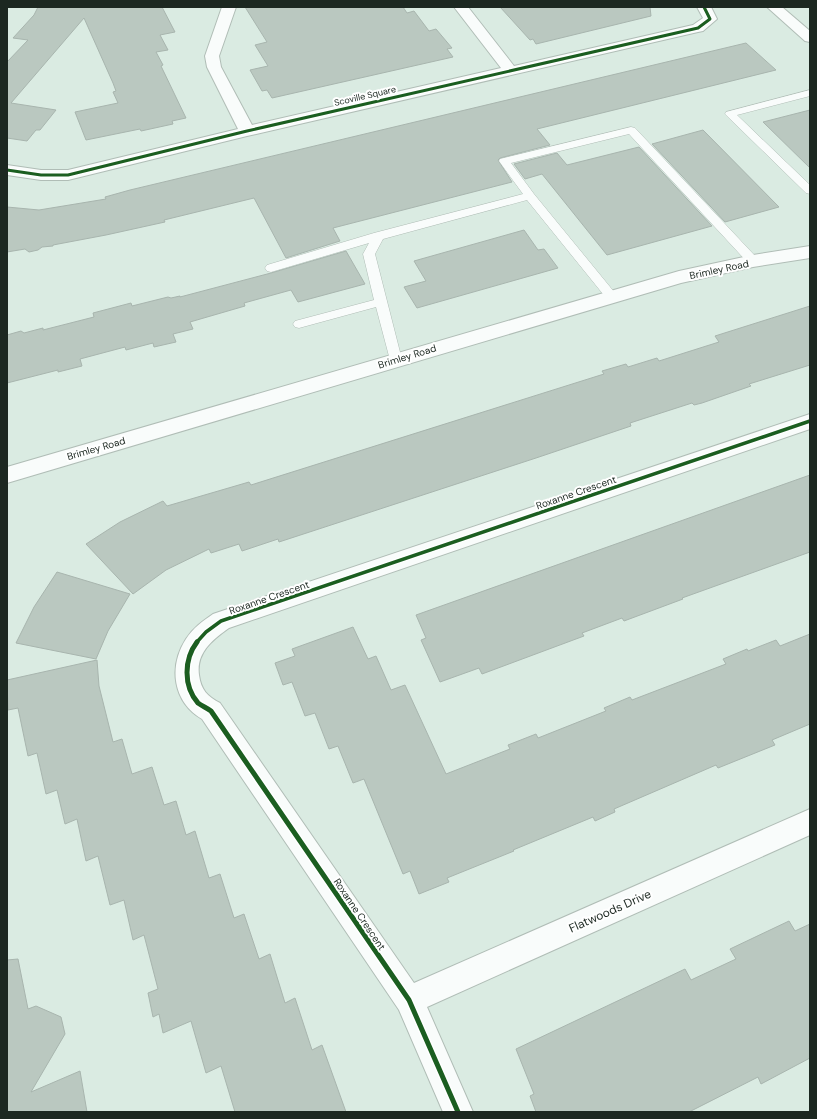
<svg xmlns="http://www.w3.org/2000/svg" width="817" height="1119" viewBox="0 0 817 1119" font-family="'DM Sans',sans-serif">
	<rect width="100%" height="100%" fill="#daebe2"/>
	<!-- building -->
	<path fill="#bac8c0" stroke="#a8b5ae" d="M 38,7 L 162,7 L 175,32 L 160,35 L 168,50 L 156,52 L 163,65 L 161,66 L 186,118 L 172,121 L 173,124 L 141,131 L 140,129 L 86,140 L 75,112 L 118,103 L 113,92 L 116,91 L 113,83 L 84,18 L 11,103 L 56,110 L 40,130 L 36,130 L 27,141 L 7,138 L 7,62 L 28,40 L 13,38 L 34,15 Z
		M 245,7 L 403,7 L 407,13 L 414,11 L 429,31 L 436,29 L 452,48 L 447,49 L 453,57 L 272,98 L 267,90 L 262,91 L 250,70 L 268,66 L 255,45 L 267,42 Z
		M 500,7 L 650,7 L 651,16 L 536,44 L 533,39 L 530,40 Z
		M 746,43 L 776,70 L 537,129 L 550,145 L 500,158 L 498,160 L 512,182 L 333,228 L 340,241 L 286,258 L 254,198 L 164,220 L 165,222 L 106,235 L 53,245 L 53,246 L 42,247 L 38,250 L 29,252 L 25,249 L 7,252 L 7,207 L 39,210 L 106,199 L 105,197 L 130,190 Z
		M 810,110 L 810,168 L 763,122 Z
		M 703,130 L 779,207 L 725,222 L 652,144 Z
		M 639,147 L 712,226 L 607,255 L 542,174 L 525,179 L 514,164 L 557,153 L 567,165 Z
		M 524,230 L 538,250 L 544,249 L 558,268 L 417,308 L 404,287 L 426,281 L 414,261 Z
		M 346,251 L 365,284 L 298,302 L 291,290 L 244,303 L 245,306 L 190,322 L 193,329 L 173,334 L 176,342 L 154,347 L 153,343 L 126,350 L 125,347 L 80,359 L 82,366 L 58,372 L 58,370 L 7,383 L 7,335 L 21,331 L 24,333 L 43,328 L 43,330 L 94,317 L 93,313 L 131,303 L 132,306 L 168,297 L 171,298 L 180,296 L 180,297 L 271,273 Z
		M 810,306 L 810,365 L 749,384 L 751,386 L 702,403 L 694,405 L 692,403 L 630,423 L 631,426 L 536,458 L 279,542 L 278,539 L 242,551 L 239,544 L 211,553 L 209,549 L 166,570 L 133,594 L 86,544 L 120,522 L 163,501 L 167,506 L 249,482 L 251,485 L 604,374 L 602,371 L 626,364 L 628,367 L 657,358 L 659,361 L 719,342 L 715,336 Z
		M 810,475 L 810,552 L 682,598 L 683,599 L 624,621 L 622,618 L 582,633 L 584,636 L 482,674 L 479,668 L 440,682 L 421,640 L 426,638 L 416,615 Z
		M 57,572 L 130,594 L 108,631 L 96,659 L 16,643 L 34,607 Z
		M 353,627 L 368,659 L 376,656 L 391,690 L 405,685 L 446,774 L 510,749 L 508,745 L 536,734 L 538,738 L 606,711 L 604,708 L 630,697 L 632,700 L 726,664 L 723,659 L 747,649 L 748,651 L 776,640 L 780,646 L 810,634 L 810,724 L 772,740 L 775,745 L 718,768 L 716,765 L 614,809 L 615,812 L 595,821 L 593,817 L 513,850 L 514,851 L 447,878 L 449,882 L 419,894 L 410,871 L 403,874 L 364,779 L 353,783 L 338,746 L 329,749 L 315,713 L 305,716 L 292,682 L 283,685 L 275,663 L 295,656 L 292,649 Z
		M 97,660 L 99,686 L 113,742 L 122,739 L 132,774 L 152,767 L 164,805 L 176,801 L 186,835 L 195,831 L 209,878 L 220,874 L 234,918 L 244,914 L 259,959 L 270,954 L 285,1003 L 295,998 L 312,1050 L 322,1045 L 346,1112 L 235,1112 L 221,1066 L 206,1073 L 191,1021 L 163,1033 L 159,1014 L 153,1017 L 148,993 L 158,989 L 144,935 L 133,940 L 124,900 L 110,905 L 98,856 L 86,861 L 77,819 L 65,824 L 57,790 L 46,794 L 37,753 L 28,756 L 18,708 L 8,710 L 7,680 Z
		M 789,921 L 795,931 L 810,924 L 810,1058 L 761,1084 L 758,1077 L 689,1112 L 536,1112 L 530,1096 L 534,1094 L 516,1049 L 685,969 L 691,980 L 736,959 L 730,949 Z
		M 18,959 L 28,1009 L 36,1006 L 61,1017 L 65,1034 L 31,1092 L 80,1071 L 87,1112 L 7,1112 L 7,960 Z"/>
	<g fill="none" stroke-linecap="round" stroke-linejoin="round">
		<defs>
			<path id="service" d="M 810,90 L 810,96 L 737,115 L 810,185 L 810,194 L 806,193 L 725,114 L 726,112 Z
				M 631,127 L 635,128 L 757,258 L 759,261 L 757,264 L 749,264 L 629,134 L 511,163 L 534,194 L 615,293 L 617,296 L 615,299 L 611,300 L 607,299 L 527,200 L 383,239 L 375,254 L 402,360 L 401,363 L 396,365 L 391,363 L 390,360 L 376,307 L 299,328 L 295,327 L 293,324 L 295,321 L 374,300 L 363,254 L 369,243 L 271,272 L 267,271 L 265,268 L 267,265 L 374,233 L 523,194 L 499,161 L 500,159 Z"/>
			<path id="minor" d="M 222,7 L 236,7 L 219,56 L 221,67 L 252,125 L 501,68 L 454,7 L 468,7 L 514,66 L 693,25 L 703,18 L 697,7 L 711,7 L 717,19 L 703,31 L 698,32 L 247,136 L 68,180 L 41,180 L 7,175 L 7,165 L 41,170 L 68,170 L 238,129 L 207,67 L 205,56 Z
				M 810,414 L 810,429 L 229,628 C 212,640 196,653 199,675 C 201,690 207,696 220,703 L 414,983 L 810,809 L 810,835 L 427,1007 L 473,1112 L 443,1112 L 399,1010 L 202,719 C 173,702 168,667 186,639 C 193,628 203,621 213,614 Z"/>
			<path id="secondary" d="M 767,7 L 782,7 L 810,31 L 810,42 L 805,41 Z
				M 810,246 L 810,258 L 753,267 L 681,283 L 7,483 L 7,467 L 679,271 L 753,255 Z"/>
		</defs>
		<!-- service casing -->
		<use href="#service" stroke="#b0bdb6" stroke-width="1"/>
		<!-- minor casing -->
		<use href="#minor" stroke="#b0bdb6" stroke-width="2"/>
		<!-- secondary casing -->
		<use href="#secondary" stroke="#b0bdb6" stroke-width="2"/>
		<!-- service -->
		<use href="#service" fill="#f9fcfb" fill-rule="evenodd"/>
		<!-- minor -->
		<use href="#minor" fill="#f9fcfb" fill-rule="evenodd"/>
		<!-- secondary -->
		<use href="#secondary" fill="#f9fcfb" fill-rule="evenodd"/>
		<defs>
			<path id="cycleway-far2" d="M 7,170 L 41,175 L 68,175 L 247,131 L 698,28 L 710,19 L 704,7"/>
			<path id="cycleway-far1" d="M 196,643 L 206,632 L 221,621 L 810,421"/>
			<path id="cycleway" d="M 197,642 C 184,659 183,686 198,703 C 202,706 207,708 211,711 L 409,1000 L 458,1112"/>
		</defs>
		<!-- cycleway-far2 casing -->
		<use href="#cycleway-far2" stroke="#fff" stroke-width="5"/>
		<!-- cycleway-far1 casing -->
		<use href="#cycleway-far1" stroke="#fff" stroke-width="6"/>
		<!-- cycleway casing -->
		<use href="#cycleway" stroke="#fff" stroke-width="8"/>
		<!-- cycleway-far2 -->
		<use href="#cycleway-far2" stroke="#1b5e20" stroke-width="3"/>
		<!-- cycleway-far1 -->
		<use href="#cycleway-far1" stroke="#1b5e20" stroke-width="3.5"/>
		<!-- cycleway -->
		<use href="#cycleway" stroke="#1b5e20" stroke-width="5"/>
	</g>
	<g text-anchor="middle" stroke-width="4" stroke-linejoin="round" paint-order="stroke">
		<!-- far-street labels -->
		<g font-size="9" fill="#1c2821" stroke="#fff">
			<text transform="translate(365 96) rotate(-13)" y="3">Scoville Square</text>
		</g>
		<!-- street labels -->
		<g font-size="10" fill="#1c2821" stroke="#fff">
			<text transform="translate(719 269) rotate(-12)" y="4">Brimley Road</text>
			<text transform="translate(407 356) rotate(-17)" y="4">Brimley Road</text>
			<text transform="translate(96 448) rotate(-16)" y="4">Brimley Road</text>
			<text transform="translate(576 492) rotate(-19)" y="4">Roxanne Crescent</text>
			<text transform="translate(269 597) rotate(-19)" y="4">Roxanne Crescent</text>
			<text transform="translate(360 914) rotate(56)" y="4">Roxanne Crescent</text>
		</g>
		<!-- near-street labels -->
		<g font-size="12" fill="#1c2821" stroke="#fff">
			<text transform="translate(610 911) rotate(-24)" y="4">Flatwoods Drive</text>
		</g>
	</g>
	<!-- border -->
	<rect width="817" height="1119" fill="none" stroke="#1c2821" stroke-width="16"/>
</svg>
